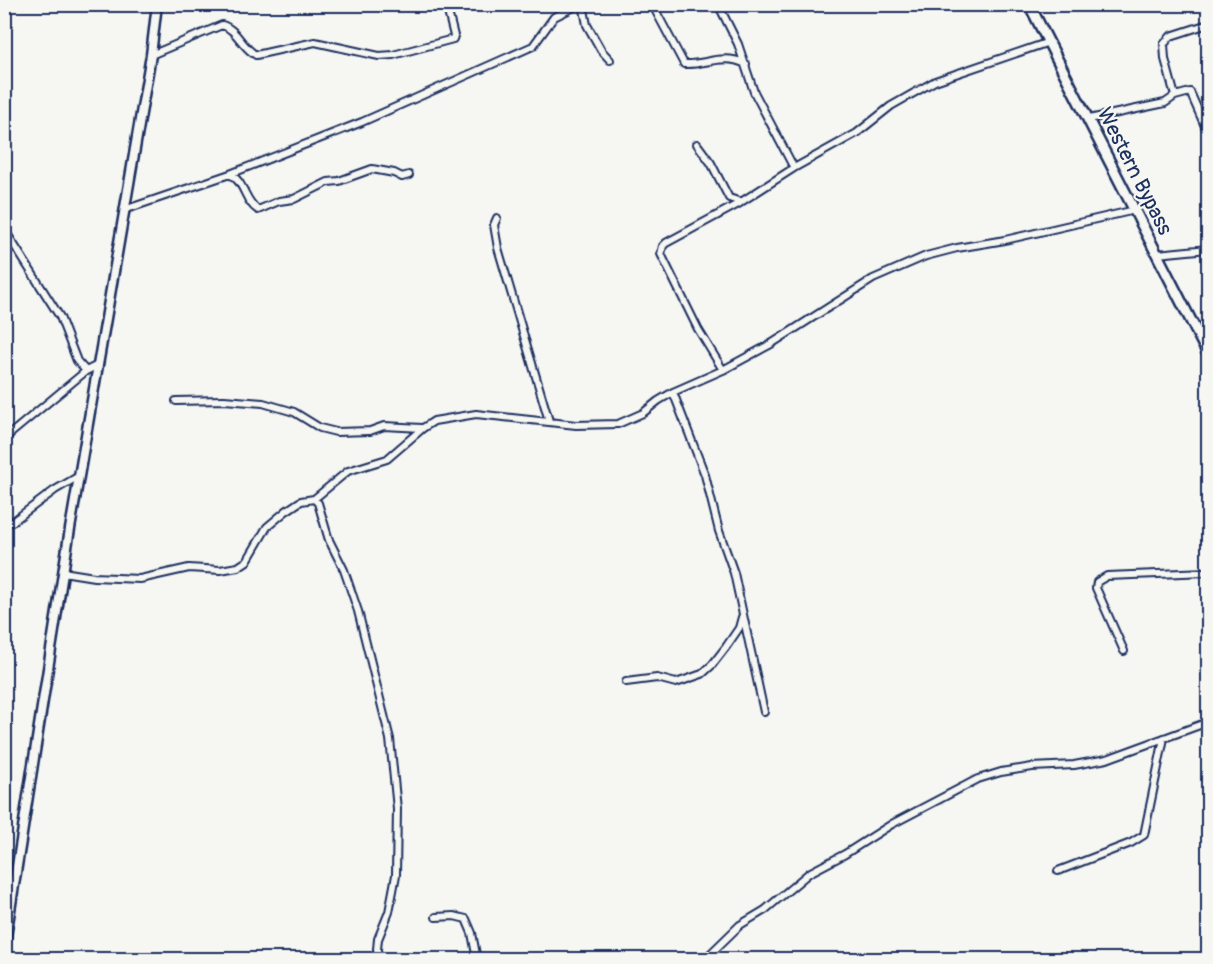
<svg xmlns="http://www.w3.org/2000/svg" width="1213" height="964" viewBox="0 0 1213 964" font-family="Pangolin,sans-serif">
	<rect width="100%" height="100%" fill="#f6f6f2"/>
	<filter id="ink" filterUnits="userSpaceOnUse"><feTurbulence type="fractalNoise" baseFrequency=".0167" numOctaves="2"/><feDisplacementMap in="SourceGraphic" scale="12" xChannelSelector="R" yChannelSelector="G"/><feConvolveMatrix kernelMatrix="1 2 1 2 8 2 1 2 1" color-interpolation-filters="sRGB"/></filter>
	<g filter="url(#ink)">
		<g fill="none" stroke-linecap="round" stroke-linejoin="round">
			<defs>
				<path id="street" d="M 583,4 L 587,25 L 601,50 L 610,60
					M 652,4 L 684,64 C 707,65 722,53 746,64
					M 718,4 L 738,44 L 754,92 L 794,168
					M 151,55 L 222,25 C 237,29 242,48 256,55 L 315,42 L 379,56 L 393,55 L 453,39 L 454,36 L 447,8
					M 1175,96 L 1190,92 L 1208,133
					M 1089,119 L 1165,103 L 1175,96 L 1165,59 L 1164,44 L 1171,36 L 1208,24
					M 697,144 L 711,163 L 729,198 L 741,202 L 794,168 L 857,133 L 891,106 L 935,81 L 1049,42
					M 230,174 L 362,122 L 533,46 L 554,17 L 580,4
					M 124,210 L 230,174 C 245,182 244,201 258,210 L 279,201 L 294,199 L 328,182 L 339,181 L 372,169 L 394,173 L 402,177 L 409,175
					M 497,218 L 494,225 L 498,248 L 549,421
					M 4,229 L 60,317 L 77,361 L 86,371
					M 1157,254 L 1208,249
					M 723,370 L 698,329 L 661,254 L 663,246 L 666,243 L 740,203
					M 673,392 L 705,475 L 719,531 L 734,573 L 764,712
					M 176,401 L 224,400 L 263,403 L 294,412 L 320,428 L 336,432 L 370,431 L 384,426 L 422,428
					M 4,439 L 86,371 L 98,365
					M 314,499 L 318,503 L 329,540 L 344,570 L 358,611 L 390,739 L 397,809 L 396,875 L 389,912 L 378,939 L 377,949 L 378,960
					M 4,518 L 8,522 L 12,522 L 55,490 L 79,476
					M 63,572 L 94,577 L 140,579 L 189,568 L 220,570 L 238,567 L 247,561 L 267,527 L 286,511 L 301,501 L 314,499 L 348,471 L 387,459 L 423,428 L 434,421 L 476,414 L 576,425 L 618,424 L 643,413 L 658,401 L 673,392 L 723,370 L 771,344 L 873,279 L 926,256 L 957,248 L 1005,240 L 1135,210
					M 1124,651 L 1096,588 L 1097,582 L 1107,576 L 1208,572
					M 626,682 L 657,678 L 676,683 L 702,674 L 712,665 L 726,647 L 739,628 L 742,617
					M 1058,871 L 1131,843 L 1144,835 L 1164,738
					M 436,917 L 454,916 L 466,919 L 472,933 L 477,960
					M 704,960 L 740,925 L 765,910 L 809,873 L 845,854 L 892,824 L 978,779 L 1001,772 L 1032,767 L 1074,765 L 1107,759 L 1208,722"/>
				<path id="secondary" d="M 4,949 L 69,535 L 151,55 L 157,4"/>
				<path id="primary" d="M 1029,4 L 1208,354"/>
			</defs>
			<!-- street casing -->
			<use href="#street" stroke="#1b2f5e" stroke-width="10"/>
			<!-- secondary casing -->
			<use href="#secondary" stroke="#1b2f5e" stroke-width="13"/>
			<!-- primary casing -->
			<use href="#primary" stroke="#1b2f5e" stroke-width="14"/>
			<!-- street -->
			<use href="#street" stroke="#f6f6f2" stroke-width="6"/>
			<!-- secondary -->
			<use href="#secondary" stroke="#f6f6f2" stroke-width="8"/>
			<!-- primary -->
			<use href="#primary" stroke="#f6f6f2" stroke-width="9"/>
		</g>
	</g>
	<g text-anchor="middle" stroke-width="4.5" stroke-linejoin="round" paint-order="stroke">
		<!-- street labels -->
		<g font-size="21" fill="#1b2f5e" stroke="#f6f6f2">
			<text transform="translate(1135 171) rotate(63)" y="7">Western Bypass</text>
		</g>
	</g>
	<!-- margin -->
	<rect width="1213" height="964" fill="none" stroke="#f6f6f2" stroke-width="24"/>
	<rect x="12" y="12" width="1189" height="940" fill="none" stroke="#1b2f5e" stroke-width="2" filter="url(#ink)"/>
</svg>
